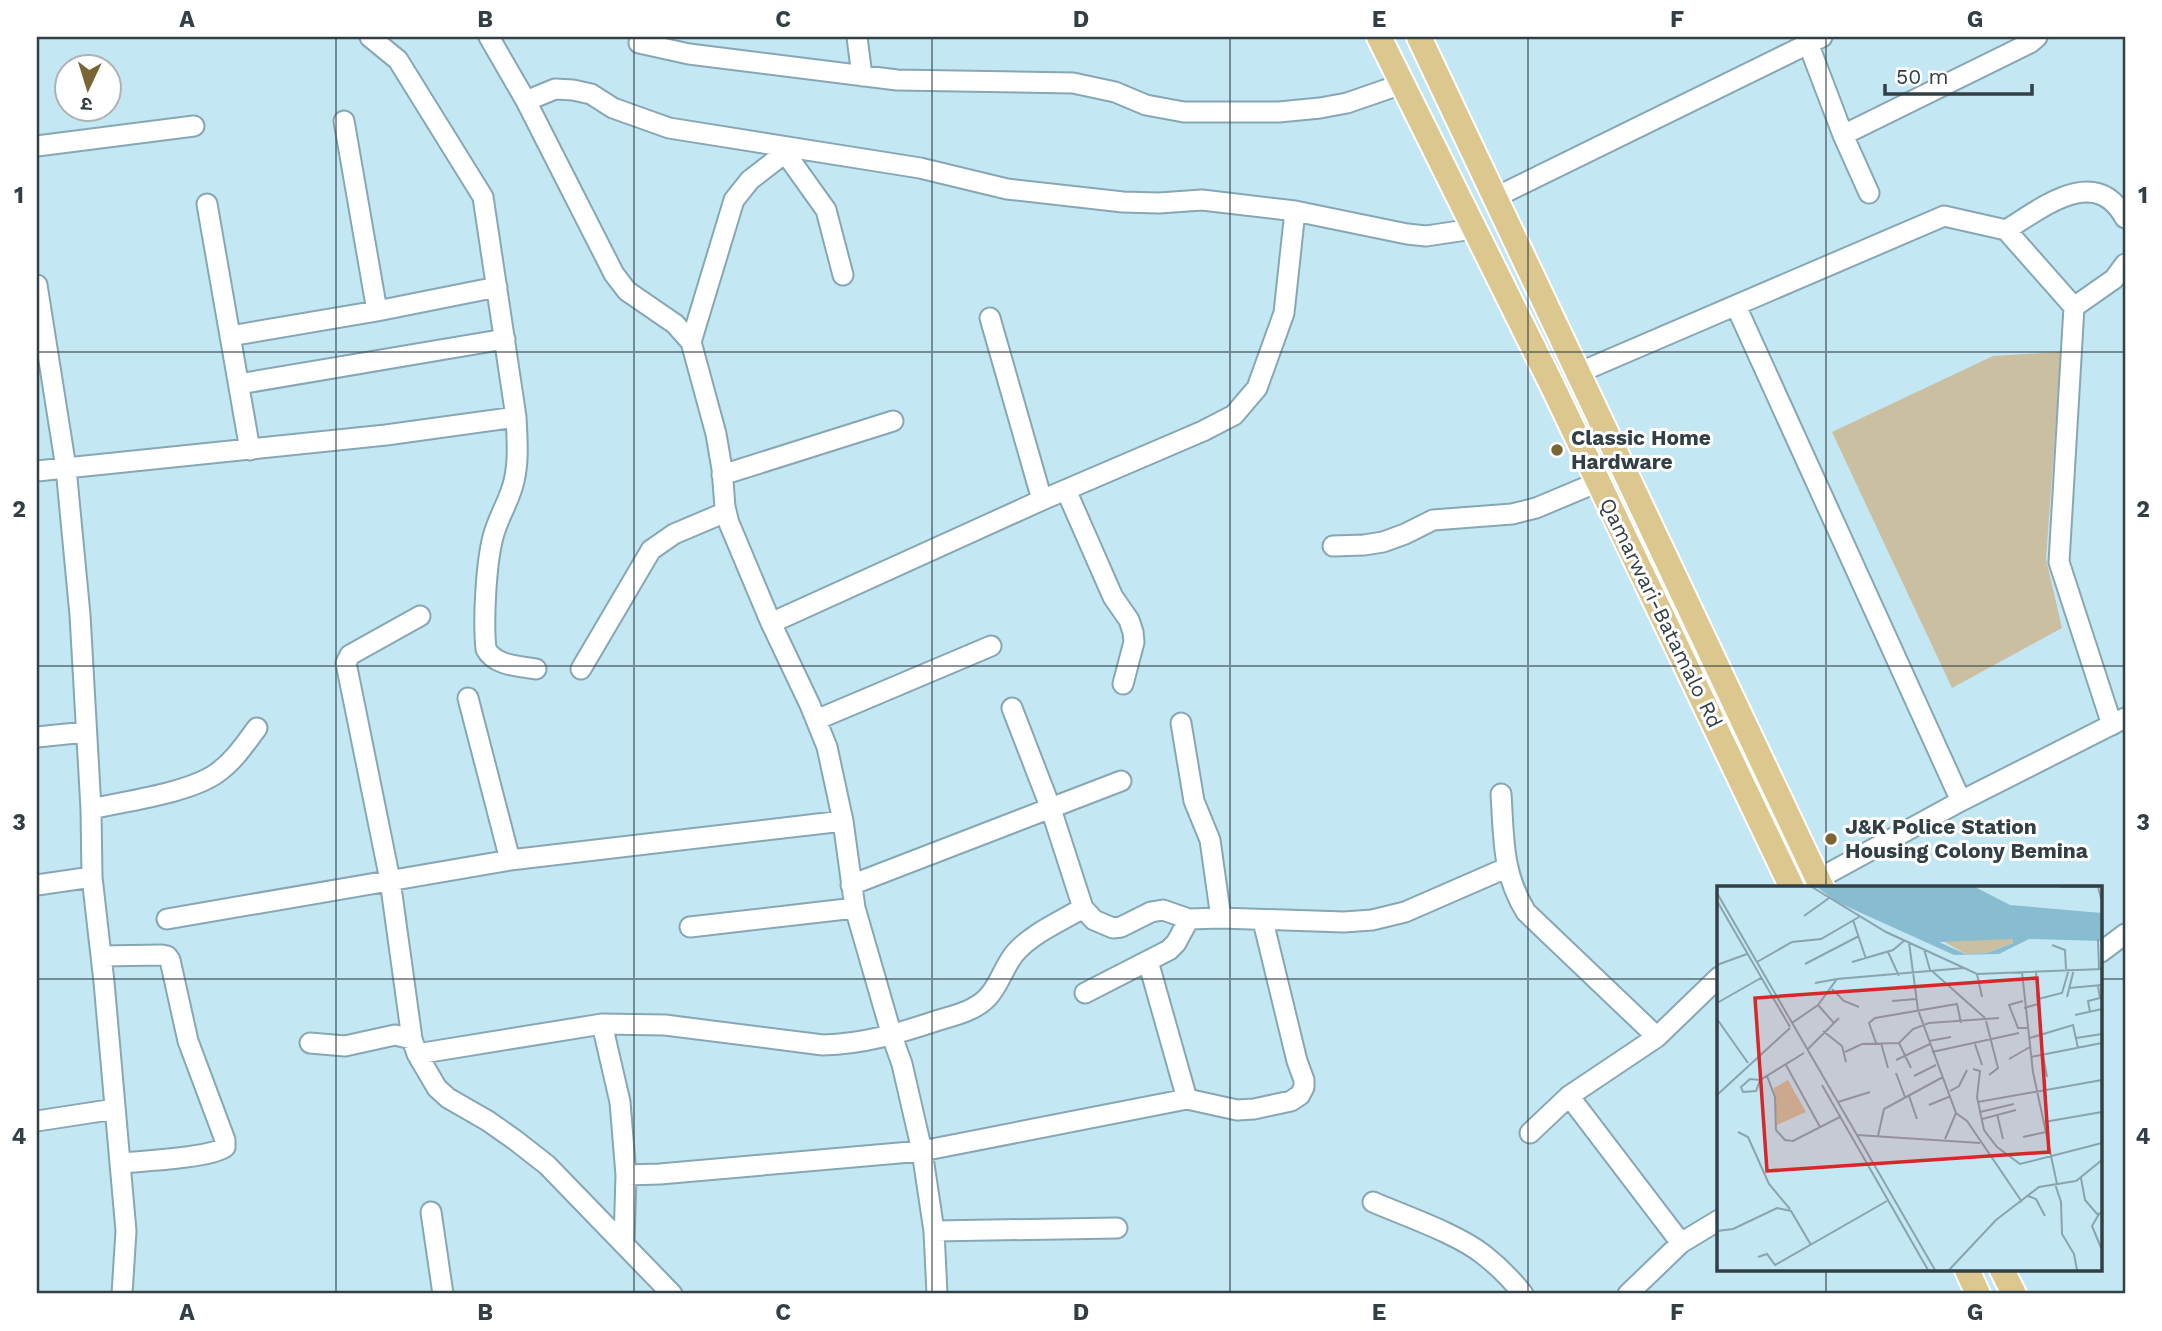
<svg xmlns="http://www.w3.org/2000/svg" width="2162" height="1331" viewBox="0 0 2162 1331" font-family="'Work Sans','Noto Sans Devanagari',sans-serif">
	<rect width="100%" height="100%" fill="#c4e7f4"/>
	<!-- green -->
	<path fill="#cabfa1" d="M 2061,352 L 2046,559 L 2062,628 L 1952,688 L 1832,432 L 1993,356 Z"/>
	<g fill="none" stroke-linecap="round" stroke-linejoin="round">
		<defs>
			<path id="minor" d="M 370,37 L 398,60 L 483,197 L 516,417 C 517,438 519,460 514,481 C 510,500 498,517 493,537 C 486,564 483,621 486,649 C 495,666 519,666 536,669
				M 489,37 L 526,101 L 614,274 L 627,291 L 675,324 L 691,342 L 716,434 L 722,469 L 725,507 L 729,523 L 771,623 L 810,705 L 827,747 L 843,821 L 855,908 L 892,1036 L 902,1064 L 922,1151 L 934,1231 L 937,1294
				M 857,37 L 862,76
				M 639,43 L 689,54 L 897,80 L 1073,83 L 1115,92 L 1146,105 L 1184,112 L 1279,112 L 1320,108 L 1347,103 L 1402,84
				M 1808,43 L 1843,135
				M 526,101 L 555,89 L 573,90 L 591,94 L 613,108 L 669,128 L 920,168 L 1007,189 L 1123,202 L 1159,203 L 1202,200 L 1295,211 L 1407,234 L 1426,236 L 1473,229
				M 344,121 L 377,311
				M 37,146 L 194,126
				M 786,154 L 826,210 L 843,275
				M 1869,193 L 1843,135 L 2030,43 L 2037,37
				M 1496,197 L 1822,37
				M 207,204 L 250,450
				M 2006,230 C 2041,209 2095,163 2125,218
				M 37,285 L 66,468 L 80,615 L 91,809 L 92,877 L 104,982 L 126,1231 L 122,1294
				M 1736,306 L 1961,801
				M 2074,307 L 2114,279 L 2125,264
				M 990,318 L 1042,500
				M 230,336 L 377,311 L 497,287
				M 691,342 L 734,200 L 750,180 L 790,149
				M 1578,373 L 1944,216 L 2006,230 L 2074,307 L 2059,562 L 2112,725
				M 239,384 L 505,339
				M 37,471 L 386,435 L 516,417
				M 722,475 L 893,421
				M 1066,490 L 1113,597 L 1129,620 L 1133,632 L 1134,642 L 1123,684
				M 1333,546 L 1364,545 L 1383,542 L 1405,534 L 1433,520 L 1512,514 L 1536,508 L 1598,482
				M 771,623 L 1042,500 L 1203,431 L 1234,415 L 1257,388 L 1284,313 L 1295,211
				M 581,669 L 651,550 L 674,534 L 726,512
				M 468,698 L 510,860
				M 1012,708 L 1051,809 L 1083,908
				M 816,720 L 991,646
				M 1181,723 L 1194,801 L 1210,840 L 1221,918
				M 37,737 L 86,732
				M 1501,794 C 1504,839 1502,873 1526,912 L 1657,1037
				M 91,809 C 126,801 189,793 217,773 C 234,761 245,744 257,728
				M 1818,879 L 1961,801 L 2125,718
				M 37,885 L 92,877
				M 851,885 L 1121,781
				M 167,919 L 510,860 L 843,821
				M 690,927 L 855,908
				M 2101,952 L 2125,934
				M 101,956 L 162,955 L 167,956 L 170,960 L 188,1041 L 225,1140 L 225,1147 C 210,1158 143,1161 121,1163
				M 1148,961 L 1187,1099
				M 1085,993 L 1169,950 L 1176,943 L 1189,919
				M 602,1024 L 620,1102 L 626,1175 L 660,1174 L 922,1151 L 1187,1099 L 1237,1110 L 1254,1109 L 1291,1101 L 1300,1095 L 1304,1087 L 1304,1080 L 1297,1061 L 1263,921
				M 412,1039 L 390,880 L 346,663 L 350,655 L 420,616
				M 310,1043 L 345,1046 L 395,1035 L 412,1039 L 417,1054 L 602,1024 L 665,1025 L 823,1045 C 864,1044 900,1033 939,1020 C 956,1015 974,1011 987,998 C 1000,985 1004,965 1016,952 C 1033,933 1061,921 1083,908 L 1094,920 L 1113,928 L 1121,927 L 1151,912 L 1163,910 L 1189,919 L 1221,918 L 1344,922 L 1372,920 L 1405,912 L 1506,868
				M 417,1054 L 437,1088 L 448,1098 L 488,1121 L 515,1140 L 547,1165 L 672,1294
				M 1569,1096 L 1681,1243
				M 37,1121 L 115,1109
				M 1530,1133 L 1569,1096 L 1657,1037 L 1719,977
				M 1373,1202 C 1405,1216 1458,1234 1484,1255 C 1498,1266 1512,1280 1523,1294
				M 431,1212 L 443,1294
				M 934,1231 L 1117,1228
				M 624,1243 L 626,1175
				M 1628,1294 L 1681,1243 L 1719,1220"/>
			<path id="major" d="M 1379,37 L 1552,385 L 1792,888
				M 1419,37 L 1822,888
				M 1967,1270 L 1978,1294
				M 2002,1270 L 2014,1294"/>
		</defs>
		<!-- minor casing -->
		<use href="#minor" stroke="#86a7b3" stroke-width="23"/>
		<!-- major casing -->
		<use href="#major" stroke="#fff" stroke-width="28"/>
		<!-- minor -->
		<use href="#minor" stroke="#fff" stroke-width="19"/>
		<!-- major -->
		<use href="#major" stroke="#dcc78f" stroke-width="24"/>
	</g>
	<!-- grid -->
	<path fill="none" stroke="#324045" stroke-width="2" stroke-opacity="0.55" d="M 336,37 L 336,1294M 634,37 L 634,1294M 932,37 L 932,1294M 1230,37 L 1230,1294M 1528,37 L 1528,1294M 1826,37 L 1826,888M 37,352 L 2125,352M 37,666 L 2125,666M 37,979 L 1719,979M 2101,979 L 2125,979M 1826,1270 L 1826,1294"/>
	<!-- markers -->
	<g fill="#7a6635" stroke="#fff" stroke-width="2.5">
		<circle cx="1557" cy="450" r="7"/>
		<circle cx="1831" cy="839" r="7"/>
	</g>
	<g text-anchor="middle" stroke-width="6" stroke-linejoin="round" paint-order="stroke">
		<!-- poi labels -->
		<g font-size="21" font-weight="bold" fill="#324045" stroke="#fff" text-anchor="start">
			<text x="1571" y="445">Classic Home<tspan x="1571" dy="24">Hardware</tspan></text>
			<text x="1845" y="834">J&amp;K Police Station<tspan x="1845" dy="24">Housing Colony Bemina</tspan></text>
		</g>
		<!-- street labels -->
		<g font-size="21" fill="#324045" stroke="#fff">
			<text transform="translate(1661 613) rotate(64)" y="7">Qamarwari-Batamalo Rd</text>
		</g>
	</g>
	<!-- overview -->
	<g transform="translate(1717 886)">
		<rect width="385" height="385" fill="#c4e7f4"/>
		<path d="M 223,53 L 297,53 L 298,56 L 270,67 L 248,68 ZM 71,194 L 89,226 L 60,239 L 57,202 Z" fill="#cabfa1"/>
		<path d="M 100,1 L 258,1 L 293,19 L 385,27 L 385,55 L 312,53 L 282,68 L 237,69 L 120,16 ZM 296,53 L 296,57 L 270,67 L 248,68 L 222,56 Z" fill="#88bdd1" fill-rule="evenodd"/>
		<path fill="none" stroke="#8aa4ae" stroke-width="2" d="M 95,1 L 169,46 L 260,88 L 385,83M 344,1 L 381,1 L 385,16M 0,7 L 218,384M 0,15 L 73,141M 87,30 L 112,12M 136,34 L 149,73M 381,53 L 382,83M 192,56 L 201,124 L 239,227 L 250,235 L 305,316M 335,59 L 348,64 L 349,83M 207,63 L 213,84M 171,66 L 182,90M 40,76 L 75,56 L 104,53 L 142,31M 135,76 L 176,64 L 188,54M 88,78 L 142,50M 0,79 L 30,68M 215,85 L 268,132M 305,86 L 316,186 L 340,298M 260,88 L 265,111M 98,97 L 120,93M 352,102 L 385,99M 115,103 L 127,115 L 142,121M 350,111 L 357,83M 321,113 L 345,107 L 352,83M 175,115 L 199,113M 306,115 L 292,119 L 301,142 L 310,142M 0,117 L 44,92M 101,119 L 117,137M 307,122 L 321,118 L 319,85M 373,126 L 371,115 L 383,112 L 381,100M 358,129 L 385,123M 0,133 L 31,177M 269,135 L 281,182 L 272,189M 75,137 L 101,119 L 120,93 L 247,82M 106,145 L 125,160 L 129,176M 313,152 L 356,139 L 361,162M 359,152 L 385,148M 212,155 L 234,151M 159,157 L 152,137 L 158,132 L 240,118 L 244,137M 164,157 L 171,182M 182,157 L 194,182M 258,158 L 265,179M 91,163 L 122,132M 128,166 L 145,158 L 182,157 L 196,143 L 212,137 L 282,132M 215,166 L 302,147M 326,169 L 330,191M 314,171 L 385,157M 292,173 L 313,161M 179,174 L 213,158M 69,179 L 103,241M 256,183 L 263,185 L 260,211 L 267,244 L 280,261 L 303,278 L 385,257M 179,187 L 188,211M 50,190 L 58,211 L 59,244 L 68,254 L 76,255 L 123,231M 197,190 L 219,179M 43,194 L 39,205 L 26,206 L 24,201 L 33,193 L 43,194 L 87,167M 105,199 L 211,384M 233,205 L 242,200 L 250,184M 0,209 L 73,142M 192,210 L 200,233M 121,216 L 153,206M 261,216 L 385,194M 212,219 L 234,210M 263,226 L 297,218M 280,228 L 286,253M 265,233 L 299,224M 327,236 L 385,226M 21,246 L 31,251 L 52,298 L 73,323M 140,249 L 263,257M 161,250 L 167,223 L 226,191M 306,251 L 329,246M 228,253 L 239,227M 364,292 L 368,314 L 380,328 L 385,327M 338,298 L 344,316 L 345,348 L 357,368 L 360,384M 311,310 L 319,313 L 328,330M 382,328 L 375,340 L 385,364M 0,345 L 16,343 L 60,322 L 74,325 L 94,359M 41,371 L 50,368 L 58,379 L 170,315M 232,384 L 279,334 L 322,301 L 359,295 L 385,274"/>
		<path fill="#d62828" fill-opacity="0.15" stroke="#d62828" stroke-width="3.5" d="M 320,92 L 332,266 L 50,285 L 38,112 Z"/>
		<rect width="385" height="385" fill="none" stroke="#324045" stroke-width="3.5"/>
	</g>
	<!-- border -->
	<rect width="2162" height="1331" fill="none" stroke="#ffffff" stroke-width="77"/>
	<!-- north arrow -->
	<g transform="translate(88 88) rotate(184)"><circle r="33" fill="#ffffff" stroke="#adb3b5" stroke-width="2"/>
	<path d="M0-5L12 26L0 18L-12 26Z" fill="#7a6635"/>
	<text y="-10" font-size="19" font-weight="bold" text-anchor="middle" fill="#324045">उ</text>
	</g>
	<!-- scale -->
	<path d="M1885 84v10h147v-10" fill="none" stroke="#324045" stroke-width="3.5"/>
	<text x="1896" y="84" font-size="21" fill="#324045" stroke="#ffffff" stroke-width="5" paint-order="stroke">50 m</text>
	<rect x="38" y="38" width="2086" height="1254" fill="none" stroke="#324045" stroke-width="2.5"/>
	<g font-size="23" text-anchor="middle" font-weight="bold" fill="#324045">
		<text x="187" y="27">A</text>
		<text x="485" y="27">B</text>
		<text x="783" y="27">C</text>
		<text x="1081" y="27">D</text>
		<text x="1379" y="27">E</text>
		<text x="1677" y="27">F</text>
		<text x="1975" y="27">G</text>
		<text x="19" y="203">1</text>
		<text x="2143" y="203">1</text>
		<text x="19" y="517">2</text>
		<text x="2143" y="517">2</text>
		<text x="19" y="830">3</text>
		<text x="2143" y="830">3</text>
		<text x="19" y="1144">4</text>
		<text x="2143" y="1144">4</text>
		<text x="187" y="1320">A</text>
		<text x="485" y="1320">B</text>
		<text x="783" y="1320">C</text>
		<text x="1081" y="1320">D</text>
		<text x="1379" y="1320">E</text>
		<text x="1677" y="1320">F</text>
		<text x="1975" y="1320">G</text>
	</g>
</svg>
